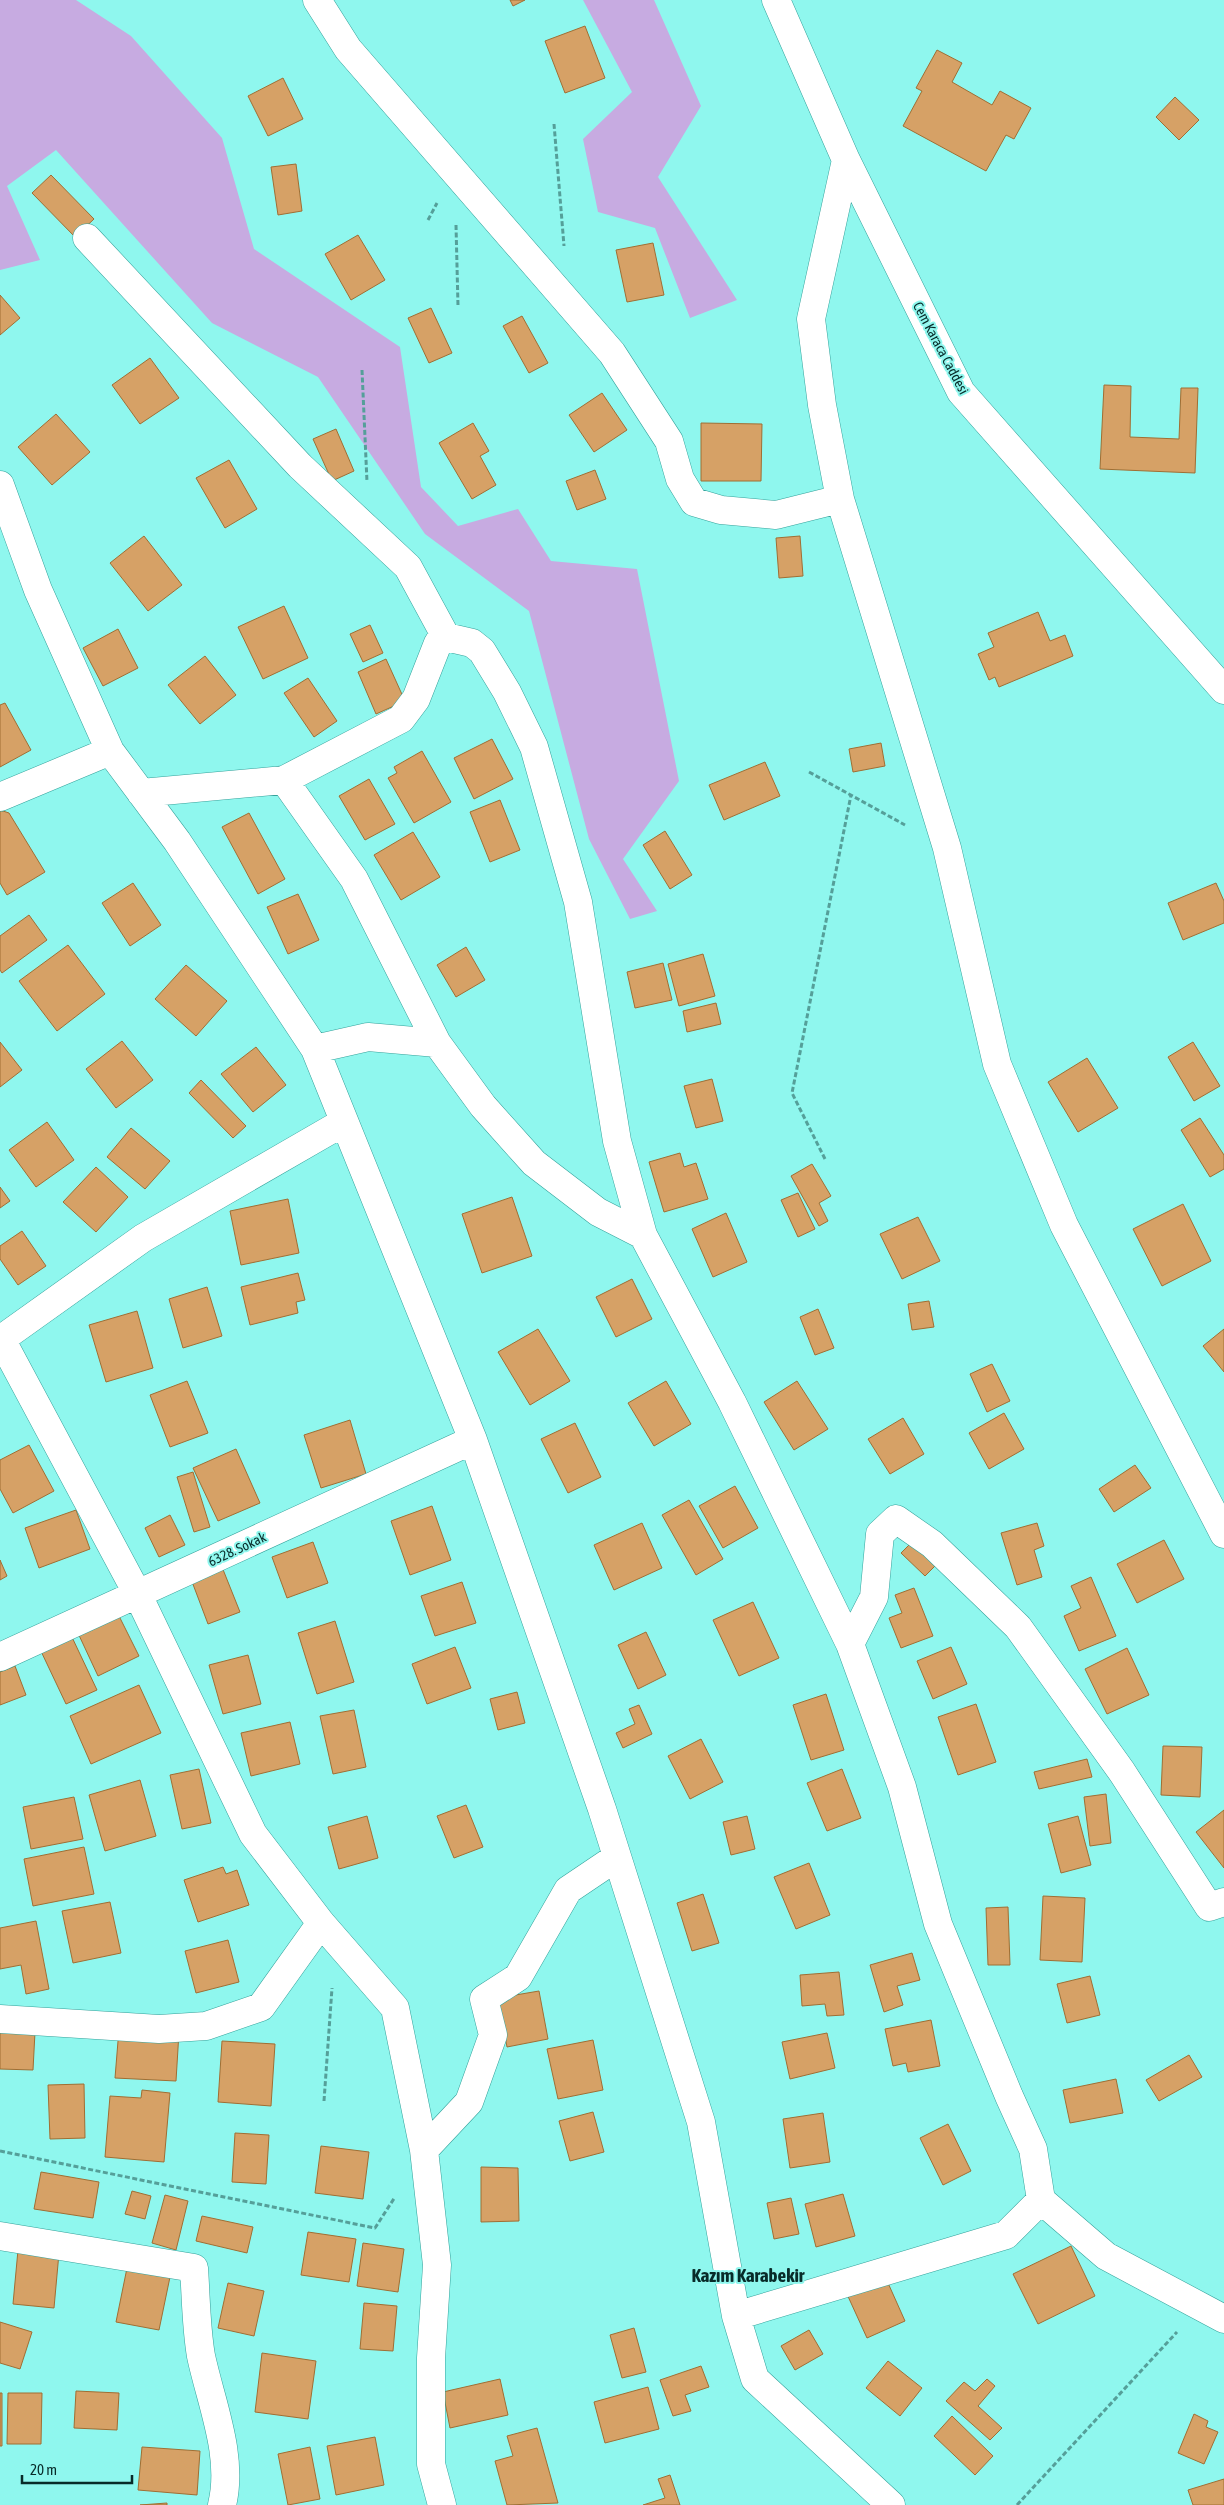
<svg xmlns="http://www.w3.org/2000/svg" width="1224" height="2505" viewBox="0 0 1224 2505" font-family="'Asap Condensed',sans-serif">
	<rect width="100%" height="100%" fill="#8ff7ee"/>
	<!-- green -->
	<path fill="#c7abe1" d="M 0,0 L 76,0 L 131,36 L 222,138 L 254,249 L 400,347 L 421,487 L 458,526 L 518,509 L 551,561 L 637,569 L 679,781 L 623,859 L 657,911 L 630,919 L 589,839 L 529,611 L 425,534 L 318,377 L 212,323 L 56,150 L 7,186 L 40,260 L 0,270 Z
		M 583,0 L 654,0 L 701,106 L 658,177 L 737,300 L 690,318 L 655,228 L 598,212 L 583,139 L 632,92 Z"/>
	<!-- building -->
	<path fill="#d6a166" stroke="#a06e33" d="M 510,0 L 525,0 L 513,6 Z
		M 585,26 L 605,78 L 565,93 L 545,41 Z
		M 937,50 L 962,63 L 952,82 L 992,105 L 1000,91 L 1031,108 L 1014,139 L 1006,135 L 986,171 L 903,126 L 922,91 L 916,88 Z
		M 283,78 L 303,119 L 268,136 L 248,96 Z
		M 1175,97 L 1199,120 L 1179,140 L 1156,117 Z
		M 296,164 L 302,211 L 278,215 L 271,167 Z
		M 51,175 L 94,219 L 75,237 L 32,193 Z
		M 358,235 L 385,280 L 351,300 L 325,254 Z
		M 653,243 L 664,295 L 627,302 L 616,250 Z
		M 0,295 L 20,318 L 0,335 Z
		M 431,308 L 452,353 L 429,363 L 408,318 Z
		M 522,316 L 548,363 L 529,373 L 503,326 Z
		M 150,358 L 179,398 L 140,424 L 112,385 Z
		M 1104,385 L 1131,386 L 1130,437 L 1179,439 L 1181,388 L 1198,388 L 1195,473 L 1100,469 Z
		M 602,393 L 627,430 L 594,452 L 569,415 Z
		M 56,414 L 90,452 L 52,485 L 18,447 Z
		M 473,423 L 489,451 L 480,456 L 496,485 L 472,499 L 439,443 Z
		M 701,423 L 762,424 L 761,481 L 701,481 Z
		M 336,429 L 354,471 L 332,481 L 313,439 Z
		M 229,460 L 257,509 L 225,528 L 196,478 Z
		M 595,470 L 606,499 L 577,510 L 566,481 Z
		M 144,536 L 182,585 L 148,611 L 110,563 Z
		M 800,536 L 803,576 L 779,578 L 776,538 Z
		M 284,606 L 308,658 L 263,679 L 238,627 Z
		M 1038,612 L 1050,641 L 1065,635 L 1073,656 L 999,687 L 995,677 L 989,680 L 978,654 L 994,647 L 988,633 Z
		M 370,625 L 383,653 L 363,662 L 350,634 Z
		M 118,629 L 138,668 L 103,686 L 83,648 Z
		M 205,656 L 236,695 L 200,724 L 168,685 Z
		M 386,659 L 405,701 L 376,714 L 358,672 Z
		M 308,678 L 337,721 L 314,737 L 284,693 Z
		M 5,703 L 31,750 L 0,767 L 0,705 Z
		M 492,739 L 513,779 L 474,799 L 454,758 Z
		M 881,743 L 885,766 L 853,772 L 849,749 Z
		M 422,751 L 451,802 L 414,823 L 388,778 L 397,773 L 394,767 Z
		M 765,762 L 780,796 L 724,820 L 709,785 Z
		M 369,779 L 395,824 L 365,840 L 339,796 Z
		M 500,800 L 520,850 L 490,862 L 470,812 Z
		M 0,810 L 9,813 L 45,872 L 7,895 L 0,883 Z
		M 249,813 L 285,879 L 258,894 L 222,827 Z
		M 665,831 L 692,875 L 670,889 L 643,845 Z
		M 413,832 L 440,877 L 401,900 L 374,855 Z
		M 133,883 L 161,925 L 130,946 L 102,903 Z
		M 1216,883 L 1224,901 L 1224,923 L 1183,940 L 1168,903 Z
		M 298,894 L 319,940 L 288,954 L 267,907 Z
		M 29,915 L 47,940 L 2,973 L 0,970 L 0,936 Z
		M 68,945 L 105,994 L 57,1031 L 19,981 Z
		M 466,947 L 485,980 L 456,997 L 437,965 Z
		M 703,954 L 715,996 L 679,1006 L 668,964 Z
		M 663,963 L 672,1000 L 635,1008 L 627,972 Z
		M 186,965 L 227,1001 L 196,1036 L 155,999 Z
		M 716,1003 L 721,1024 L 687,1032 L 683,1011 Z
		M 122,1041 L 153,1080 L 116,1108 L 86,1069 Z
		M 0,1042 L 22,1070 L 0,1087 Z
		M 1193,1042 L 1220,1086 L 1194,1101 L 1168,1057 Z
		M 256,1047 L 286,1085 L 253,1112 L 221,1074 Z
		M 1087,1058 L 1118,1108 L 1078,1132 L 1048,1082 Z
		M 712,1079 L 723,1121 L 696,1128 L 684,1086 Z
		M 201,1080 L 246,1126 L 233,1138 L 189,1093 Z
		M 1200,1118 L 1224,1155 L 1224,1169 L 1210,1177 L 1181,1130 Z
		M 47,1122 L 74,1160 L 36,1187 L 9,1150 Z
		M 131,1128 L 170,1161 L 145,1189 L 107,1157 Z
		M 680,1153 L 684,1167 L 696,1163 L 708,1199 L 664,1212 L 649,1162 Z
		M 812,1164 L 831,1196 L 819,1203 L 828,1221 L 819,1226 L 791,1176 Z
		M 96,1167 L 128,1197 L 96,1232 L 63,1202 Z
		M 0,1187 L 10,1201 L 0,1208 Z
		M 798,1193 L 815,1229 L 798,1237 L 781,1200 Z
		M 512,1197 L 532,1256 L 482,1273 L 462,1214 Z
		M 288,1199 L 299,1253 L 241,1265 L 230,1211 Z
		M 1183,1204 L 1211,1261 L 1162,1286 L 1133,1229 Z
		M 726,1213 L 747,1262 L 713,1277 L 692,1229 Z
		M 918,1217 L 940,1261 L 902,1279 L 880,1234 Z
		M 22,1231 L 46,1266 L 18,1285 L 0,1259 L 0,1246 Z
		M 298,1273 L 305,1300 L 296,1302 L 298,1313 L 250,1325 L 241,1287 Z
		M 632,1279 L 652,1319 L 616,1337 L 596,1297 Z
		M 207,1287 L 222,1336 L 183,1348 L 169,1299 Z
		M 929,1301 L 934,1327 L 912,1330 L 908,1304 Z
		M 818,1309 L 834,1348 L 815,1355 L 800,1317 Z
		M 137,1311 L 153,1368 L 106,1382 L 89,1325 Z
		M 538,1329 L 570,1381 L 530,1405 L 498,1352 Z
		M 1224,1329 L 1224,1372 L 1203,1346 Z
		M 992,1364 L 1010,1401 L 987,1412 L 970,1374 Z
		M 187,1381 L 208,1433 L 170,1447 L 150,1395 Z
		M 666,1381 L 691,1424 L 654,1446 L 628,1403 Z
		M 797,1381 L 828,1429 L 794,1450 L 764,1402 Z
		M 1004,1413 L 1024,1449 L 989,1469 L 969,1433 Z
		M 903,1418 L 924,1454 L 890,1474 L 868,1439 Z
		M 350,1420 L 366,1474 L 321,1488 L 304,1435 Z
		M 575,1423 L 601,1477 L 568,1493 L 541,1439 Z
		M 29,1445 L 54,1491 L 13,1513 L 0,1489 L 0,1460 Z
		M 236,1449 L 260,1503 L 218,1521 L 193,1468 Z
		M 1135,1465 L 1151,1488 L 1114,1512 L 1099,1489 Z
		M 193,1472 L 210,1527 L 194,1532 L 177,1477 Z
		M 735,1486 L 758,1528 L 723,1548 L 699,1506 Z
		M 689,1500 L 723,1559 L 696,1575 L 662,1515 Z
		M 432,1506 L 451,1560 L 410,1575 L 391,1521 Z
		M 76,1510 L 90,1549 L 39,1568 L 25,1528 Z
		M 170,1515 L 185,1545 L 159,1557 L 145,1528 Z
		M 642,1523 L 662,1568 L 614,1590 L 594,1545 Z
		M 1037,1523 L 1044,1546 L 1034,1550 L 1042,1577 L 1017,1585 L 1001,1533 Z
		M 1164,1540 L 1184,1579 L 1137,1603 L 1117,1564 Z
		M 313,1542 L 328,1583 L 287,1598 L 272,1557 Z
		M 912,1542 L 936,1565 L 925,1576 L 901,1553 Z
		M 0,1560 L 7,1576 L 0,1580 Z
		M 222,1567 L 240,1612 L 208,1624 L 191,1579 Z
		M 1091,1577 L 1116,1636 L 1079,1651 L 1064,1616 L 1081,1608 L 1071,1586 Z
		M 462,1582 L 476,1623 L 435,1636 L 421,1596 Z
		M 914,1588 L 933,1636 L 901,1648 L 889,1618 L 902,1613 L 895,1595 Z
		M 753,1602 L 779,1658 L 739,1676 L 713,1620 Z
		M 117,1612 L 139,1656 L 98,1676 L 77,1631 Z
		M 335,1621 L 354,1682 L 317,1694 L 298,1633 Z
		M 646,1632 L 666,1675 L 638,1689 L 618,1645 Z
		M 70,1633 L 97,1690 L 66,1704 L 39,1647 Z
		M 455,1647 L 471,1688 L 427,1704 L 412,1664 Z
		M 951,1647 L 967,1684 L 933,1699 L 917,1661 Z
		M 1127,1648 L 1149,1695 L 1107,1714 L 1085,1669 Z
		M 248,1655 L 261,1704 L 223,1714 L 209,1665 Z
		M 15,1666 L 26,1695 L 0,1705 L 0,1672 Z
		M 139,1685 L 161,1733 L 91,1764 L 70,1716 Z
		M 517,1692 L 525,1723 L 498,1730 L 490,1699 Z
		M 826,1694 L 844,1750 L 811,1760 L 793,1705 Z
		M 976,1704 L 996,1762 L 958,1775 L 938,1717 Z
		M 639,1705 L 652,1734 L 623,1748 L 616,1733 L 635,1724 L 629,1709 Z
		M 354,1710 L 366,1767 L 333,1774 L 320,1716 Z
		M 290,1722 L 300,1764 L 251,1776 L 241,1733 Z
		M 701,1739 L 723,1782 L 690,1799 L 668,1756 Z
		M 1163,1746 L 1202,1747 L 1200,1797 L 1161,1795 Z
		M 1087,1759 L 1092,1777 L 1039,1789 L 1034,1772 Z
		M 199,1769 L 211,1823 L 182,1829 L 170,1775 Z
		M 842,1769 L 861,1818 L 827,1831 L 807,1783 Z
		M 140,1780 L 156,1836 L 105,1851 L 89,1795 Z
		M 1106,1794 L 1111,1843 L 1090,1846 L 1084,1797 Z
		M 74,1797 L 83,1839 L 31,1849 L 23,1807 Z
		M 466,1805 L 483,1847 L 454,1858 L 437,1816 Z
		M 1224,1810 L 1224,1868 L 1196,1832 Z
		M 367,1816 L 378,1858 L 339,1869 L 328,1827 Z
		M 747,1816 L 755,1849 L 731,1855 L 723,1822 Z
		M 1078,1816 L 1091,1865 L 1061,1873 L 1048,1824 Z
		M 84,1847 L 94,1894 L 33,1906 L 24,1859 Z
		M 809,1863 L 830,1915 L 796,1929 L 774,1877 Z
		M 223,1867 L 226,1874 L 237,1870 L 249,1905 L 198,1922 L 184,1880 Z
		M 703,1894 L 719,1943 L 692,1951 L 677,1903 Z
		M 1043,1896 L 1085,1898 L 1082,1962 L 1040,1960 Z
		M 110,1902 L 121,1953 L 73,1963 L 62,1911 Z
		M 1008,1907 L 1010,1965 L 988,1965 L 986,1908 Z
		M 36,1921 L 49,1989 L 26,1994 L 21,1965 L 0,1969 L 0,1928 Z
		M 228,1940 L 239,1982 L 196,1993 L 185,1951 Z
		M 912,1953 L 920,1980 L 897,1986 L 903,2005 L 884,2012 L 870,1965 Z
		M 839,1972 L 844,2015 L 827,2016 L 825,2004 L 802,2006 L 800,1975 Z
		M 1090,1976 L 1100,2015 L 1067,2023 L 1057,1984 Z
		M 539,1991 L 548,2039 L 507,2047 L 498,1998 Z
		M 931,2020 L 940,2066 L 908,2072 L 906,2063 L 893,2066 L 885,2029 Z
		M 119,2029 L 179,2032 L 176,2081 L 115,2078 Z
		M 0,2031 L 35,2032 L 33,2070 L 0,2069 Z
		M 827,2033 L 835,2068 L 790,2079 L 782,2042 Z
		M 593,2040 L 603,2090 L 558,2099 L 547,2049 Z
		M 222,2041 L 275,2044 L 271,2106 L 218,2102 Z
		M 1189,2055 L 1202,2077 L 1159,2101 L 1146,2080 Z
		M 1116,2079 L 1123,2113 L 1070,2123 L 1063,2090 Z
		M 84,2084 L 85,2138 L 50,2139 L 48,2085 Z
		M 142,2090 L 170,2093 L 164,2162 L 105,2157 L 110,2096 L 141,2098 Z
		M 593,2112 L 604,2152 L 570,2161 L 559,2121 Z
		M 823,2113 L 830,2162 L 790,2168 L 783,2119 Z
		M 948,2124 L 971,2171 L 943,2185 L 920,2138 Z
		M 235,2133 L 269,2135 L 266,2184 L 232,2182 Z
		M 321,2146 L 369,2152 L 363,2199 L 315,2193 Z
		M 481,2167 L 518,2168 L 519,2221 L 481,2222 Z
		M 41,2172 L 99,2182 L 93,2218 L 34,2209 Z
		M 132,2191 L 151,2196 L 145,2219 L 125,2214 Z
		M 843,2194 L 855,2236 L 816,2247 L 805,2204 Z
		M 165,2195 L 188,2201 L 176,2250 L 152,2243 Z
		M 791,2198 L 799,2234 L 774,2239 L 767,2203 Z
		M 202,2216 L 253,2227 L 247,2253 L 196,2241 Z
		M 308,2232 L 356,2239 L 349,2282 L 301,2275 Z
		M 363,2243 L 404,2249 L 398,2292 L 357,2286 Z
		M 1071,2246 L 1095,2296 L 1038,2324 L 1013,2274 Z
		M 18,2250 L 59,2253 L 54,2308 L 13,2304 Z
		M 127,2268 L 170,2277 L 159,2330 L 116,2322 Z
		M 884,2274 L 905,2321 L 867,2338 L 846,2292 Z
		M 228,2283 L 264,2291 L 254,2336 L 218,2328 Z
		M 364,2303 L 397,2306 L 393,2351 L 360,2349 Z
		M 0,2322 L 32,2332 L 20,2369 L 0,2363 Z
		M 634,2328 L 646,2372 L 622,2378 L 610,2335 Z
		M 809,2330 L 823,2354 L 795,2370 L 781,2346 Z
		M 262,2353 L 316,2361 L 308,2419 L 255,2412 Z
		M 888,2361 L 922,2388 L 900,2416 L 866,2388 Z
		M 701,2366 L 709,2387 L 685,2395 L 691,2411 L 673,2416 L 660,2380 Z
		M 500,2379 L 508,2415 L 450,2428 L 443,2392 Z
		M 987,2379 L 995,2386 L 978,2406 L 1002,2428 L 990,2440 L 946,2401 L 964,2382 L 975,2391 Z
		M 648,2387 L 659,2429 L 605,2443 L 594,2402 Z
		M 76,2391 L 119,2393 L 117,2430 L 74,2428 Z
		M 0,2393 L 2,2393 L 2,2446 L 0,2446 Z
		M 8,2393 L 42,2393 L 41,2444 L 7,2444 Z
		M 1194,2414 L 1208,2421 L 1206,2427 L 1218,2432 L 1204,2464 L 1178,2453 Z
		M 952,2416 L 993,2456 L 975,2475 L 934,2436 Z
		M 537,2428 L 558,2503 L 507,2505 L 495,2461 L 513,2456 L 507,2436 Z
		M 375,2437 L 384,2485 L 336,2495 L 327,2446 Z
		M 142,2447 L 200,2451 L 197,2495 L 138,2490 Z
		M 310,2447 L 320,2499 L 288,2505 L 278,2454 Z
		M 670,2475 L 680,2505 L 643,2505 L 665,2498 L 658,2479 Z
		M 1224,2479 L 1224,2505 L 1193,2505 L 1188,2490 Z
		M 167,2503 L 167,2505 L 140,2505 Z"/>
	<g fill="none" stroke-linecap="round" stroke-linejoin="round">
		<defs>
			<path id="minor" d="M 317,0 L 348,49 L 612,353 L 669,441 L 680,479 L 694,502 L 721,510 L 776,515 L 840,499
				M 776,0 L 846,160 L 961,392 L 1224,690
				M 846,160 L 811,319 L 822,405 L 840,499 L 947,848 L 997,1064 L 1064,1225 L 1224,1534
				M 87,238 L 300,466 L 408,567 L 446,637
				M 0,485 L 38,590 L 110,751 L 177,841 L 315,1049 L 473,1440 L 602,1809 L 701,2122 L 736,2316 L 755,2379 L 891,2505
				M 284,780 L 354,879 L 437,1043 L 483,1106 L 534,1163 L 598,1212 L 643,1235
				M 141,793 L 284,780 L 401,719 L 416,699 L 438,643 L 446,637 L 472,643 L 482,651 L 507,692 L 534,747 L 578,902 L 617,1141 L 643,1235 L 732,1402 L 850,1644 L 902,1787 L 938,1924 L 1009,2096 L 1033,2149 L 1041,2200 L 1106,2256 L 1224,2319
				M 0,797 L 110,751
				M 315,1049 L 368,1037 L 437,1043
				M 0,1337 L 138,1595 L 253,1834 L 321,1923 L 395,2008 L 424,2150 L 437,2265 L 431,2358 L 431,2464 L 442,2505
				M 0,1340 L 143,1238 L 344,1122
				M 850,1644 L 874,1597 L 880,1534 L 896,1519 L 932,1544 L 1018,1627 L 1122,1772 L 1209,1907 L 1224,1902
				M 0,1657 L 473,1440
				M 0,2019 L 159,2029 L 206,2026 L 261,2007 L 321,1923
				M 424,2150 L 469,2102 L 493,2035 L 484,1999 L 518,1977 L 568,1890 L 617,1857
				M 0,2236 L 194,2268 C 196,2297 196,2327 201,2356 C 211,2403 234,2456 222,2505
				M 736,2316 L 1006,2235 L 1041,2200"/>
		</defs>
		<!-- minor casing -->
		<use href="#minor" stroke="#34a29b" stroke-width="29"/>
		<!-- path -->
		<path stroke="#559f99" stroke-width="3" stroke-dasharray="5 2.5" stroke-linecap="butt" d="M 554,124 L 564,246
			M 428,220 L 437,203
			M 456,225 L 458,306
			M 362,370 L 367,482
			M 809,772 L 905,825
			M 825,1159 L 792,1093 L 851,795
			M 324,2101 L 332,1988
			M 0,2151 L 375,2228 L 395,2197
			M 1017,2505 L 1177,2332"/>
		<!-- minor -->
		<use href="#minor" stroke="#fff" stroke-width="28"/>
	</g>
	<g text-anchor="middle" stroke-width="4" stroke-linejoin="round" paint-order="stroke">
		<!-- street labels -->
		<g font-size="14" fill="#082b29" stroke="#8ff7ee">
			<text transform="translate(941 348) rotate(62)" y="5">Cem Karaca Caddesi</text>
			<text transform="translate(237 1549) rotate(-25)" y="5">6328. Sokak</text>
		</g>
		<!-- district labels -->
		<g font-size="19" font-weight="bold" fill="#082b29" stroke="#8ff7ee">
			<text x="748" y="2282">Kazım Karabekir</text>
		</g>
	</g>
	<!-- scale -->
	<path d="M22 2475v8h110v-8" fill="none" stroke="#082b29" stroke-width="2.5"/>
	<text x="30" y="2475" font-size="15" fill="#082b29" stroke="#8ff7ee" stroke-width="4" paint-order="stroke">20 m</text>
</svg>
